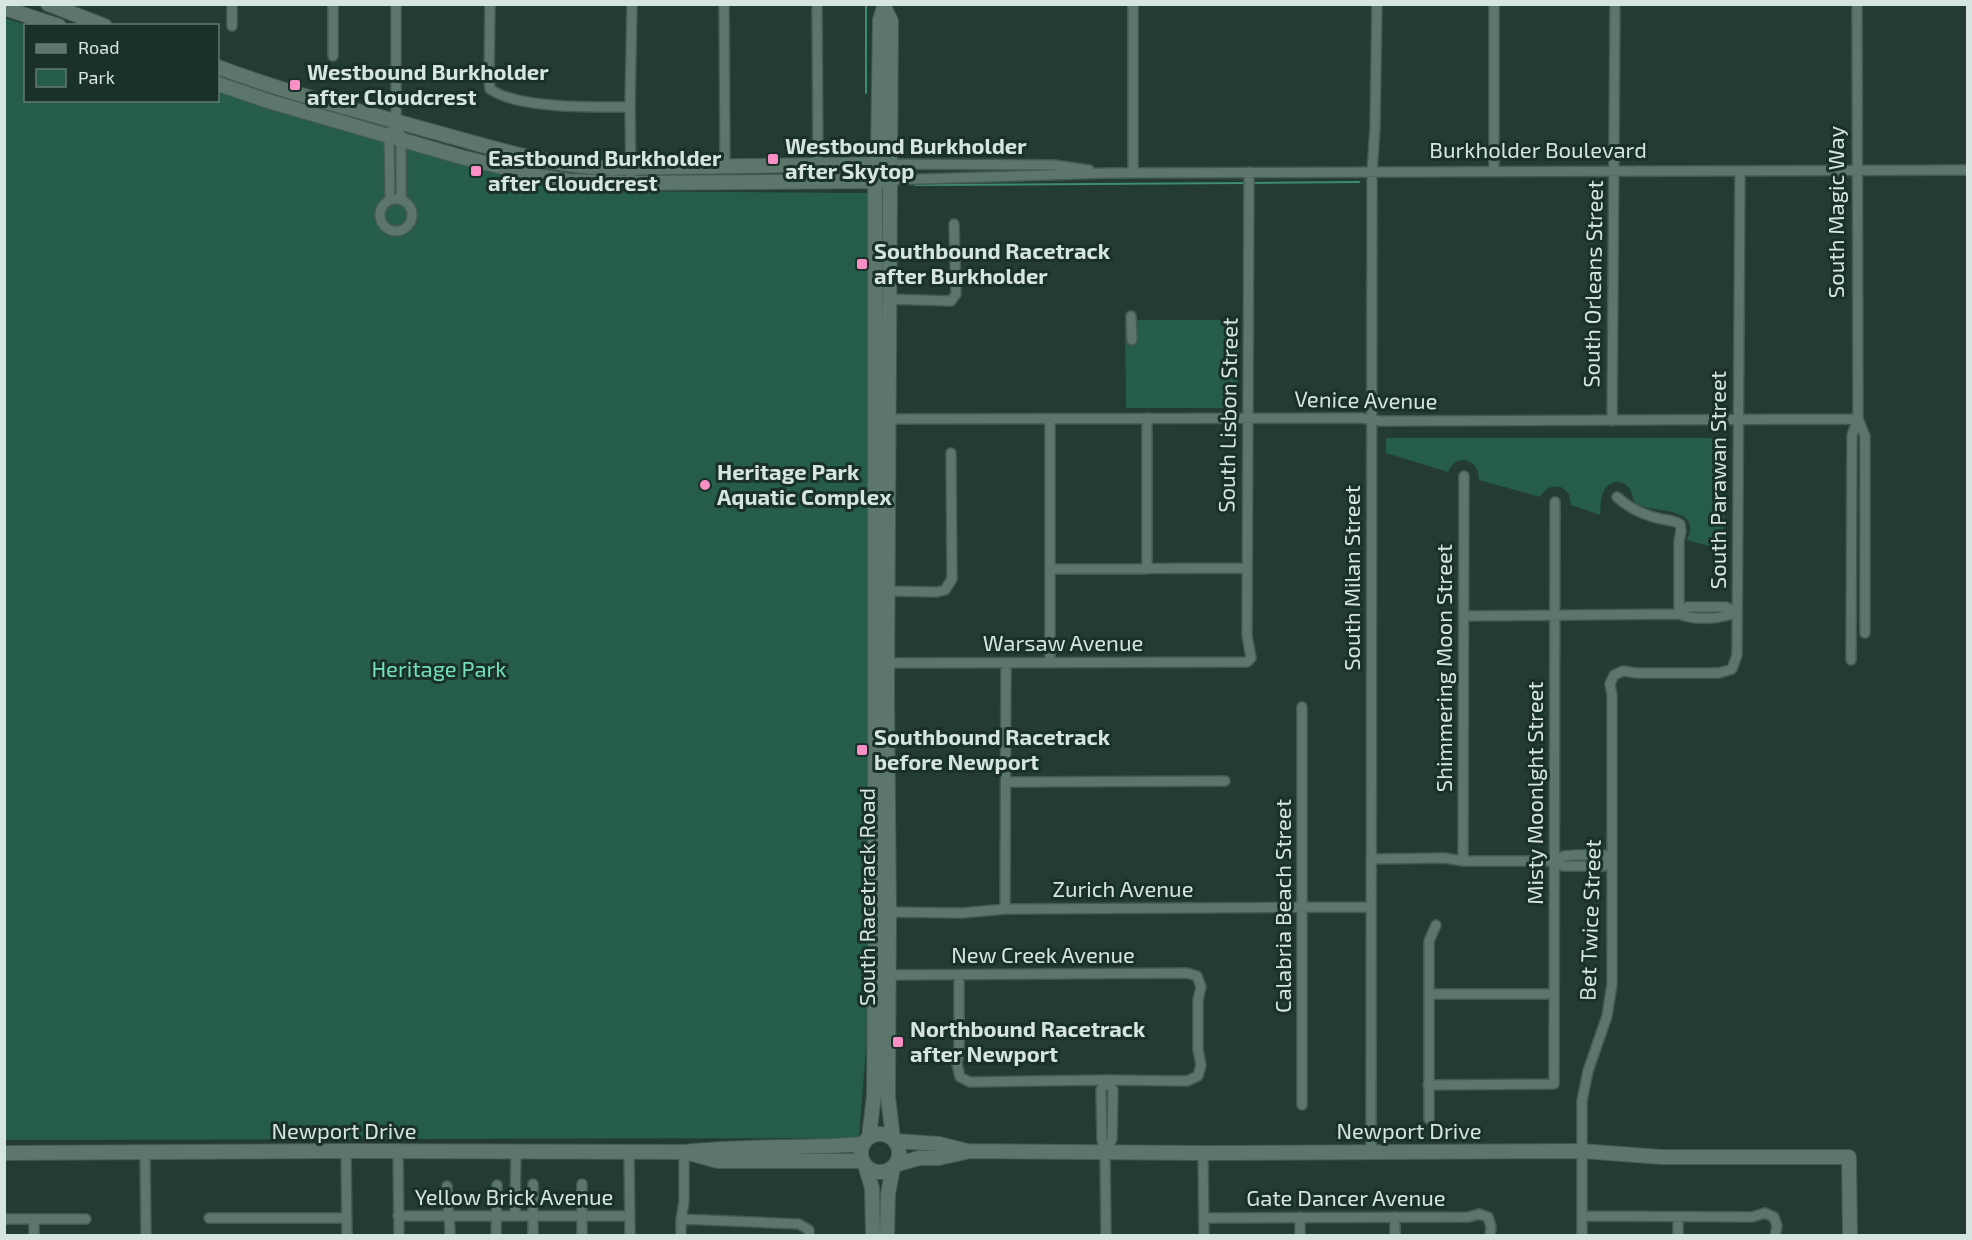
<svg xmlns="http://www.w3.org/2000/svg" width="1972" height="1240" viewBox="0 0 1972 1240" font-family="'Exo 2',sans-serif">
	<rect width="100%" height="100%" fill="#233b32"/>
	<!-- green -->
	<path fill="#255c4a" d="M 5,18 L 27,25 L 26,26 L 26,100 L 218,100 L 218,88 L 545,185 L 605,191 L 867,193 L 875,642 L 875,933 L 859,1138 L 5,1140 Z
		M 1125,320 L 1238,320 L 1238,402 L 1232,408 L 1126,408 Z
		M 1386,438 L 1724,438 L 1724,550 L 1687,540 C 1703,505 1653,514 1637,504 C 1632,501 1633,493 1629,488 C 1626,484 1622,482 1617,482 C 1600,483 1601,503 1600,515 L 1571,505 L 1569,494 L 1561,487 C 1551,485 1545,488 1540,497 L 1479,480 C 1479,459 1457,452 1448,472 L 1386,453 Z"/>
	<g fill="none" stroke-linecap="round" stroke-linejoin="round">
		<!-- stream -->
		<path stroke="#3e8b71" stroke-width="2" d="M 866,93 L 866,4
			M 1251,183 L 1359,182
			M 915,185 L 1245,183"/>
		<defs>
			<path id="street" d="M 333,4 L 333,56
				M 396,4 L 396,121 L 401,139 L 401,200
				M 490,4 L 489,81 L 490,89 C 517,109 596,107 630,107
				M 724,4 L 725,165
				M 817,4 L 818,165
				M 232,26 L 232,4
				M 890,164 L 1054,165 L 1089,170
				M 1494,171 L 1494,4
				M 1133,173 L 1133,4
				M 889,180 L 1109,173 L 1968,170
				M 631,183 L 630,107 L 632,4
				M380 215a16 16 0 1 1 32 0a16 16 0 1 1-32 0Z
				M 390,200 L 389,135 L 391,131
				M 888,299 L 951,301 L 956,294 L 954,224
				M 1131,316 L 1132,340
				M 1147,418 L 1147,569
				M 886,419 L 1361,418 L 1381,421 L 1858,419
				M 1858,419 L 1865,436 L 1865,633
				M 1612,421 L 1615,4
				M 1617,497 C 1630,509 1643,515 1661,519 C 1668,520 1673,520 1680,524 L 1681,531 L 1679,541 L 1679,614
				M 1050,569 L 1247,568
				M 887,591 L 937,592 L 945,590 L 952,579 L 951,453
				M 1679,614 L 1687,607 L 1726,607 L 1737,612
				M 1464,616 L 1679,614 C 1696,621 1721,619 1737,612
				M 1851,660 L 1852,435 L 1858,419 L 1857,4
				M 883,663 L 1247,662 L 1251,658 L 1247,635 L 1249,172
				M 1050,663 L 1050,419
				M 1006,782 L 1225,781
				M 1371,859 L 1444,858 L 1463,861 L 1555,861 L 1563,866 L 1604,866 L 1612,860 L 1604,855 L 1575,855 L 1564,856 L 1555,861
				M 1463,861 L 1464,476
				M 1005,909 L 1006,663
				M 886,912 L 962,913 L 1005,909 L 1371,907
				M 888,975 L 1187,973 L 1197,976 L 1201,987 L 1198,1000 L 1198,1050 L 1201,1065 L 1198,1076 L 1187,1081 L 1107,1080 L 970,1082 L 960,1077 L 957,1064 L 959,1050 L 959,975
				M 1429,994 L 1554,994
				M 1428,1085 L 1554,1084 L 1555,502
				M 1302,1105 L 1302,707
				M 1429,1119 L 1429,941 L 1436,925
				M 346,1151 L 347,1236
				M 398,1151 L 399,1236
				M 629,1152 L 630,1236
				M 1105,1152 L 1112,1139 L 1113,1090 L 1107,1080
				M 1371,1152 L 1372,172 L 1375,127 L 1377,4
				M 145,1153 L 146,1236
				M 1203,1153 L 1204,1236
				M 447,1186 C 447,1203 450,1218 450,1236
				M 398,1216 L 630,1216
				M 515,1216 L 516,1152
				M 1582,1216 L 1752,1217 L 1765,1213 L 1774,1217 L 1777,1226 L 1775,1236
				M 209,1218 L 346,1218
				M 1204,1218 L 1469,1217 L 1479,1214 L 1488,1217 L 1491,1227 L 1490,1236
				M 4,1219 L 86,1219
				M 34,1219 L 34,1236
				M 681,1219 L 799,1224 L 809,1230 L 809,1236
				M 496,1236 L 497,1185
				M 533,1236 L 533,1184
				M 582,1236 L 582,1184
				M 681,1236 L 681,1219 L 684,1202 L 684,1152
				M 1106,1236 L 1105,1152 L 1102,1139 L 1101,1090 L 1107,1080
				M 1300,1236 L 1300,1217
				M 1395,1236 L 1395,1217
				M 1582,1236 L 1582,1101 L 1588,1071 L 1607,1016 L 1612,984 L 1612,695 L 1610,684 L 1614,675 L 1623,671 L 1637,673 L 1719,673 L 1732,669 L 1737,655 L 1740,171
				M 1678,1236 L 1678,1217"/>
			<path id="secondary" d="M 48,4 L 105,26
				M 4,8 L 59,26
				M 885,9 L 891,21 L 887,691 L 889,912 L 888,1097 L 893,1138
				M 218,67 C 284,92 352,109 420,128 C 484,145 546,167 613,168 L 884,164
				M 218,84 L 268,101 L 461,157 L 538,176 L 570,181 L 631,183 L 884,181
				M861 1153a19 19 0 1 1 38 0a19 19 0 1 1-38 0Z
				M 869,1137 L 874,1095 L 875,933 L 875,164 L 878,151 L 880,20 L 885,4
				M 896,1141 L 939,1144 L 968,1151 L 1203,1153 L 1582,1151 L 1661,1157 L 1849,1157 L 1850,1236
				M 4,1153 L 346,1151 L 684,1152 C 743,1145 803,1149 863,1144
				M 692,1154 L 718,1161 L 863,1161
				M 865,1165 L 872,1188 L 873,1236
				M 895,1165 L 919,1158 L 939,1158 L 966,1152
				M 887,1236 L 888,1194 L 893,1168"/>
		</defs>
		<!-- street casing -->
		<use href="#street" stroke="#435951" stroke-width="12"/>
		<!-- secondary casing -->
		<use href="#secondary" stroke="#435951" stroke-width="16"/>
		<!-- street -->
		<use href="#street" stroke="#5c766c" stroke-width="9"/>
		<!-- secondary -->
		<use href="#secondary" stroke="#5c766c" stroke-width="14"/>
	</g>
	<!-- markers -->
	<g fill="#fa8fc6" stroke="#193128" stroke-width="2">
		<rect x="289" y="79" width="12" height="12" rx="3"/>
		<rect x="767" y="153" width="12" height="12" rx="3"/>
		<rect x="470" y="165" width="12" height="12" rx="3"/>
		<rect x="856" y="258" width="12" height="12" rx="3"/>
		<circle cx="705" cy="485" r="6"/>
		<rect x="856" y="744" width="12" height="12" rx="3"/>
		<rect x="892" y="1036" width="12" height="12" rx="3"/>
	</g>
	<g text-anchor="middle" stroke-width="6" stroke-linejoin="round" paint-order="stroke">
		<!-- poi labels -->
		<g font-size="22" font-weight="bold" fill="#d7e5e0" stroke="#193128" text-anchor="start">
			<text x="307" y="80">Westbound Burkholder<tspan x="307" dy="25">after Cloudcrest</tspan></text>
			<text x="785" y="154">Westbound Burkholder<tspan x="785" dy="25">after Skytop</tspan></text>
			<text x="488" y="166">Eastbound Burkholder<tspan x="488" dy="25">after Cloudcrest</tspan></text>
			<text x="874" y="259">Southbound Racetrack<tspan x="874" dy="25">after Burkholder</tspan></text>
			<text x="717" y="480">Heritage Park<tspan x="717" dy="25">Aquatic Complex</tspan></text>
			<text x="874" y="745">Southbound Racetrack<tspan x="874" dy="25">before Newport</tspan></text>
			<text x="910" y="1037">Northbound Racetrack<tspan x="910" dy="25">after Newport</tspan></text>
		</g>
		<!-- street labels -->
		<g font-size="22" fill="#d7e5e0" stroke="#193128">
			<text x="1538" y="158">Burkholder Boulevard</text>
			<text transform="translate(1836 212) rotate(-90)" y="8">South Magic Way</text>
			<text transform="translate(1593 284) rotate(-89)" y="8">South Orleans Street</text>
			<text transform="translate(1366 400) rotate(1)" y="8">Venice Avenue</text>
			<text transform="translate(1228 415) rotate(-89)" y="8">South Lisbon Street</text>
			<text transform="translate(1718 480) rotate(-90)" y="8">South Parawan Street</text>
			<text transform="translate(1352 578) rotate(-90)" y="8">South Milan Street</text>
			<text x="1063" y="651">Warsaw Avenue</text>
			<text transform="translate(1444 668) rotate(-90)" y="8">Shimmering Moon Street</text>
			<text transform="translate(1535 793) rotate(-90)" y="8">Misty Moonlght Street</text>
			<text x="1123" y="897">Zurich Avenue</text>
			<text transform="translate(867 897) rotate(-90)" y="8">South Racetrack Road</text>
			<text transform="translate(1283 906) rotate(-90)" y="8">Calabria Beach Street</text>
			<text transform="translate(1590 920) rotate(-88)" y="8">Bet Twice Street</text>
			<text x="1043" y="963">New Creek Avenue</text>
			<text x="344" y="1139">Newport Drive</text>
			<text x="1409" y="1139">Newport Drive</text>
			<text x="514" y="1205">Yellow Brick Avenue</text>
			<text x="1346" y="1206">Gate Dancer Avenue</text>
		</g>
		<!-- park labels -->
		<g font-size="22" fill="#72e0ba" stroke="#193128">
			<text x="439" y="677">Heritage Park</text>
		</g>
	</g>
	<!-- border -->
	<rect width="1972" height="1240" fill="none" stroke="#d7e5e0" stroke-width="12"/>
	<!-- legend -->
	<rect x="24" y="24" width="195" height="78" fill="#193128" stroke="#657972" stroke-width="1.5"/>
	<rect x="36" y="44" width="30" height="9" fill="#5c766c" stroke="#657972" stroke-width="1.5"/>
	<text x="78" y="54" font-size="18" fill="#d7e5e0">Road</text>
	<rect x="36" y="69" width="30" height="18" fill="#255c4a" stroke="#657972" stroke-width="1.5"/>
	<text x="78" y="84" font-size="18" fill="#d7e5e0">Park</text>
</svg>
